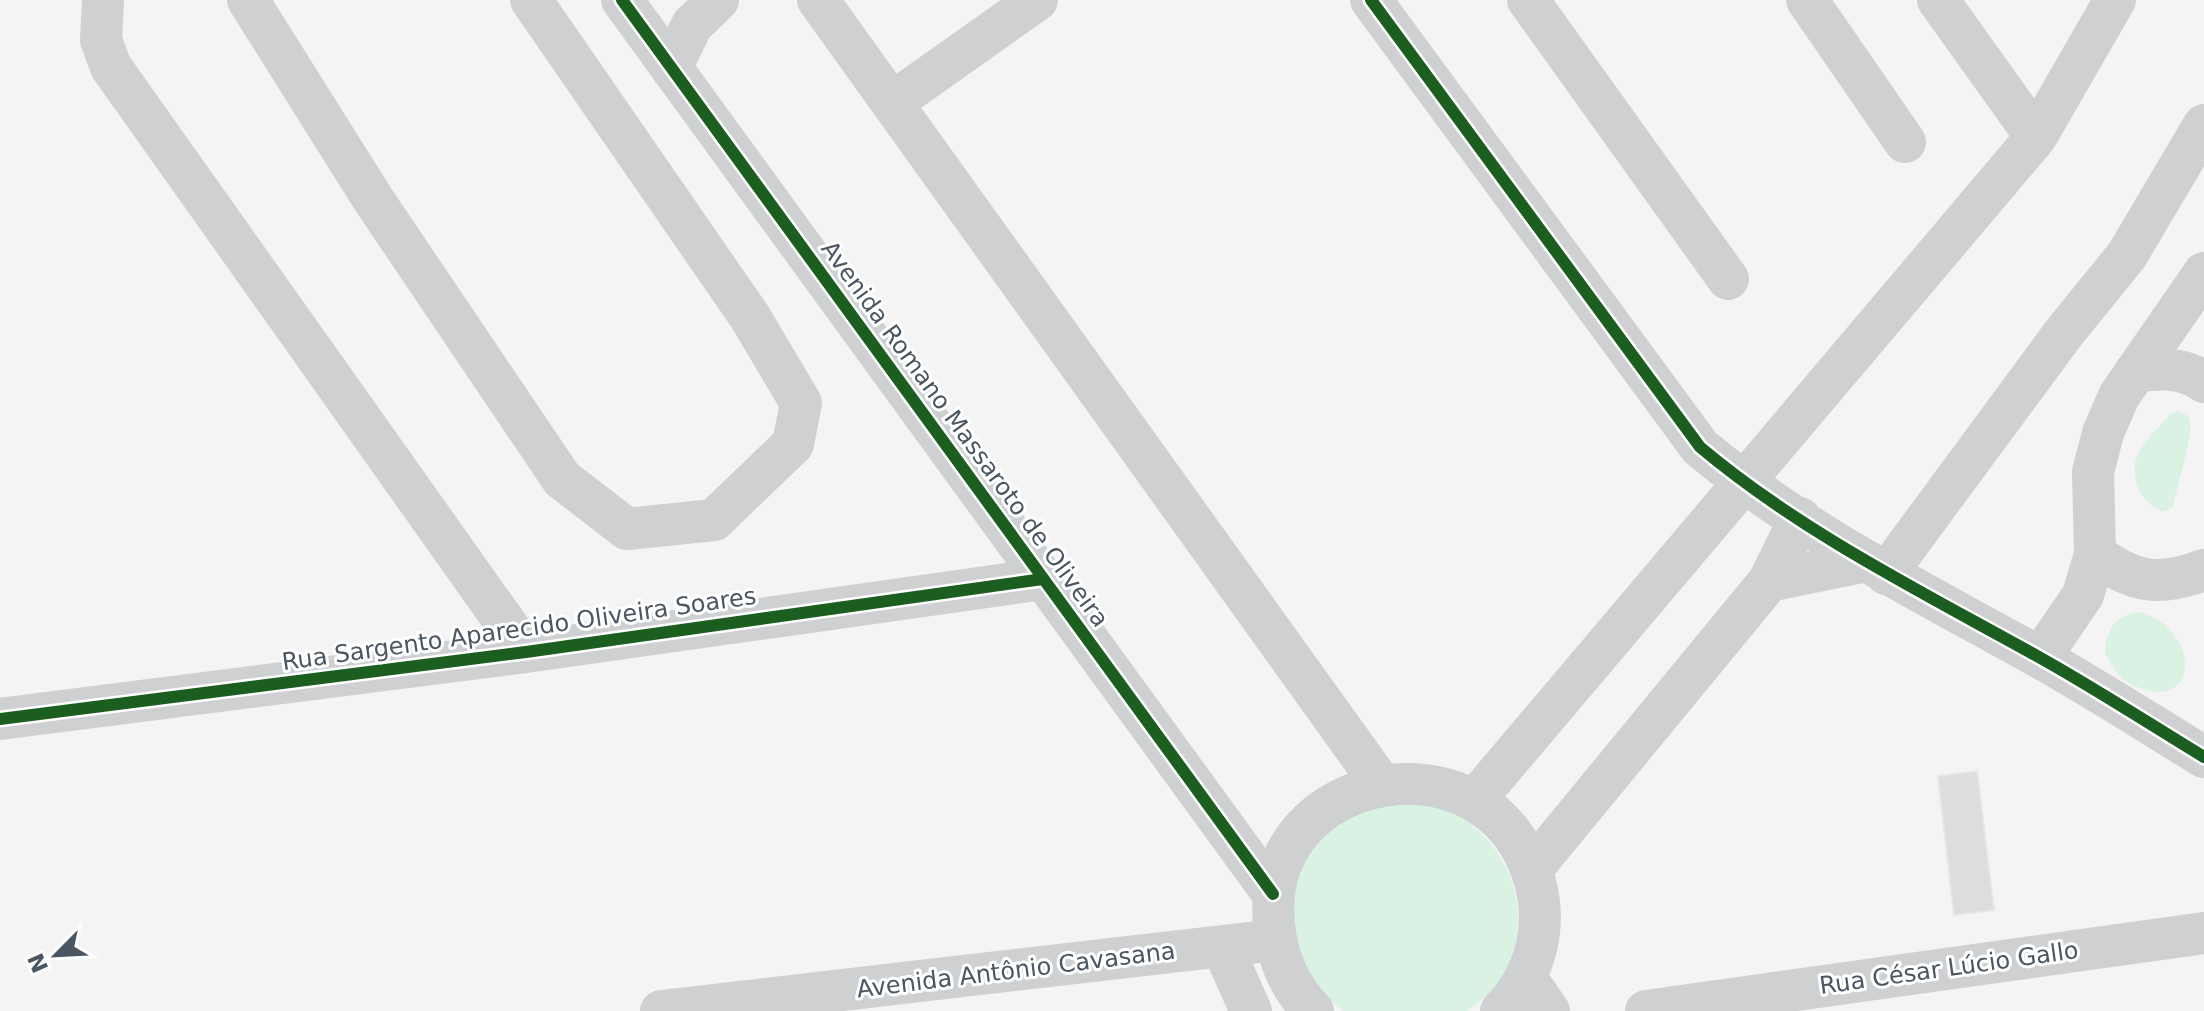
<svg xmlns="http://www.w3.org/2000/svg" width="2204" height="1011" viewBox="0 0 2204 1011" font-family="'DejaVu Sans',sans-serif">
	<rect width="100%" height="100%" fill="#f4f4f4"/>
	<!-- green -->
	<path fill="#d9f2e3" d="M 2179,411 L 2189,417 C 2196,428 2176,488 2173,507 L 2163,512 C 2142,505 2127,474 2138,454 C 2146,439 2160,426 2171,413 Z
		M 2136,612 C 2163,614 2193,647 2183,676 C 2174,702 2139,691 2123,679 C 2115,672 2110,662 2105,653 C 2107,628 2113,619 2136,612 Z
		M 1407,801 C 1423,805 1441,806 1455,813 C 1462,816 1469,823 1475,828 C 1532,875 1535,969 1467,1011 L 1344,1011 C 1299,981 1279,915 1303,865 C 1313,843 1334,826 1354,813 C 1367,805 1392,804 1407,801 Z"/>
	<!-- building -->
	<path fill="#ddddde" stroke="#e5e6e7" stroke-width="2" d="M 1977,771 L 1994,910 L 1954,915 L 1938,776 Z"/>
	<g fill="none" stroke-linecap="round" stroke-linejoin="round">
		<!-- minor -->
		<path stroke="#ced0d2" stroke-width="42" d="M 103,0 L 101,40 L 111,67 L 526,652
			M 248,0 L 373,199 L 562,479 L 627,529 L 714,520 L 793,444 L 801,403 L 750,317 L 531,0
			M 622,0 L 1273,894
			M 818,0 L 1381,784
			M 1371,0 L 1700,447 C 1801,532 1922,592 2037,656 C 2093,687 2148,723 2204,757
			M 1528,0 L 1728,279
			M 1807,0 L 1905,142
			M 1938,0 L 2036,137
			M 671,68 L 692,25 L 718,0
			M 893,102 L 1037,0
			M 2135,372 C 2160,368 2183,367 2204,382
			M 2095,554 C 2133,583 2159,587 2204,570
			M 1886,574 L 2063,334 L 2127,255 L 2204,125
			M 1769,581 L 1867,561
			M 2040,658 L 2083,595 L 2095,554 L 2093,472 L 2103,433 L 2119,396 L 2204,273
			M 0,719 L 526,652 L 1043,579
			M 1474,801 L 2036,137 L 2115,0
			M 1532,869 L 1769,581 L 1800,518
			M 1222,946 L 1251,1011
			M 1526,978 L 1549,1011
			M 661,1011 L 1275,940
			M 1313,1011 C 1289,987 1277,957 1274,924 C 1258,767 1494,727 1535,882 C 1548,929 1534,977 1501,1011
			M 1646,1011 L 2204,933"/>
		<defs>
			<path id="cycleway" d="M 622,0 L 1273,894
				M 1371,0 L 1700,447 C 1801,532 1922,592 2037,656 C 2093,687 2148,723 2204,757
				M 0,719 L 526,652 L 1043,579"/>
		</defs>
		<!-- cycleway casing -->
		<use href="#cycleway" stroke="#fff" stroke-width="17"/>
		<!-- cycleway -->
		<use href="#cycleway" stroke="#1b5e20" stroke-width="12"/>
	</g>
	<g text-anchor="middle" stroke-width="6" stroke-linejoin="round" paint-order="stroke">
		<!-- street labels -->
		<g font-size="24" fill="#4a5661" stroke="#fff">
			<text transform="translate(965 434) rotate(54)" y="8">Avenida Romano Massaroto de Oliveira</text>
			<text transform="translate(519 629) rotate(-8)" y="8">Rua Sargento Aparecido Oliveira Soares</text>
			<text transform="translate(1949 968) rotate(-8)" y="8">Rua César Lúcio Gallo</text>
			<text transform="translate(1016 970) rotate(-7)" y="8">Avenida Antônio Cavasana</text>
		</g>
	</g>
	<!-- north arrow -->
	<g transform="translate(56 955) rotate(246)" stroke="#ffffff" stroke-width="6" paint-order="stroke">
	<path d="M0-6L14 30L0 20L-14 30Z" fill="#4a5661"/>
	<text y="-12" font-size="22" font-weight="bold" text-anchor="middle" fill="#4a5661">N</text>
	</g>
</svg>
